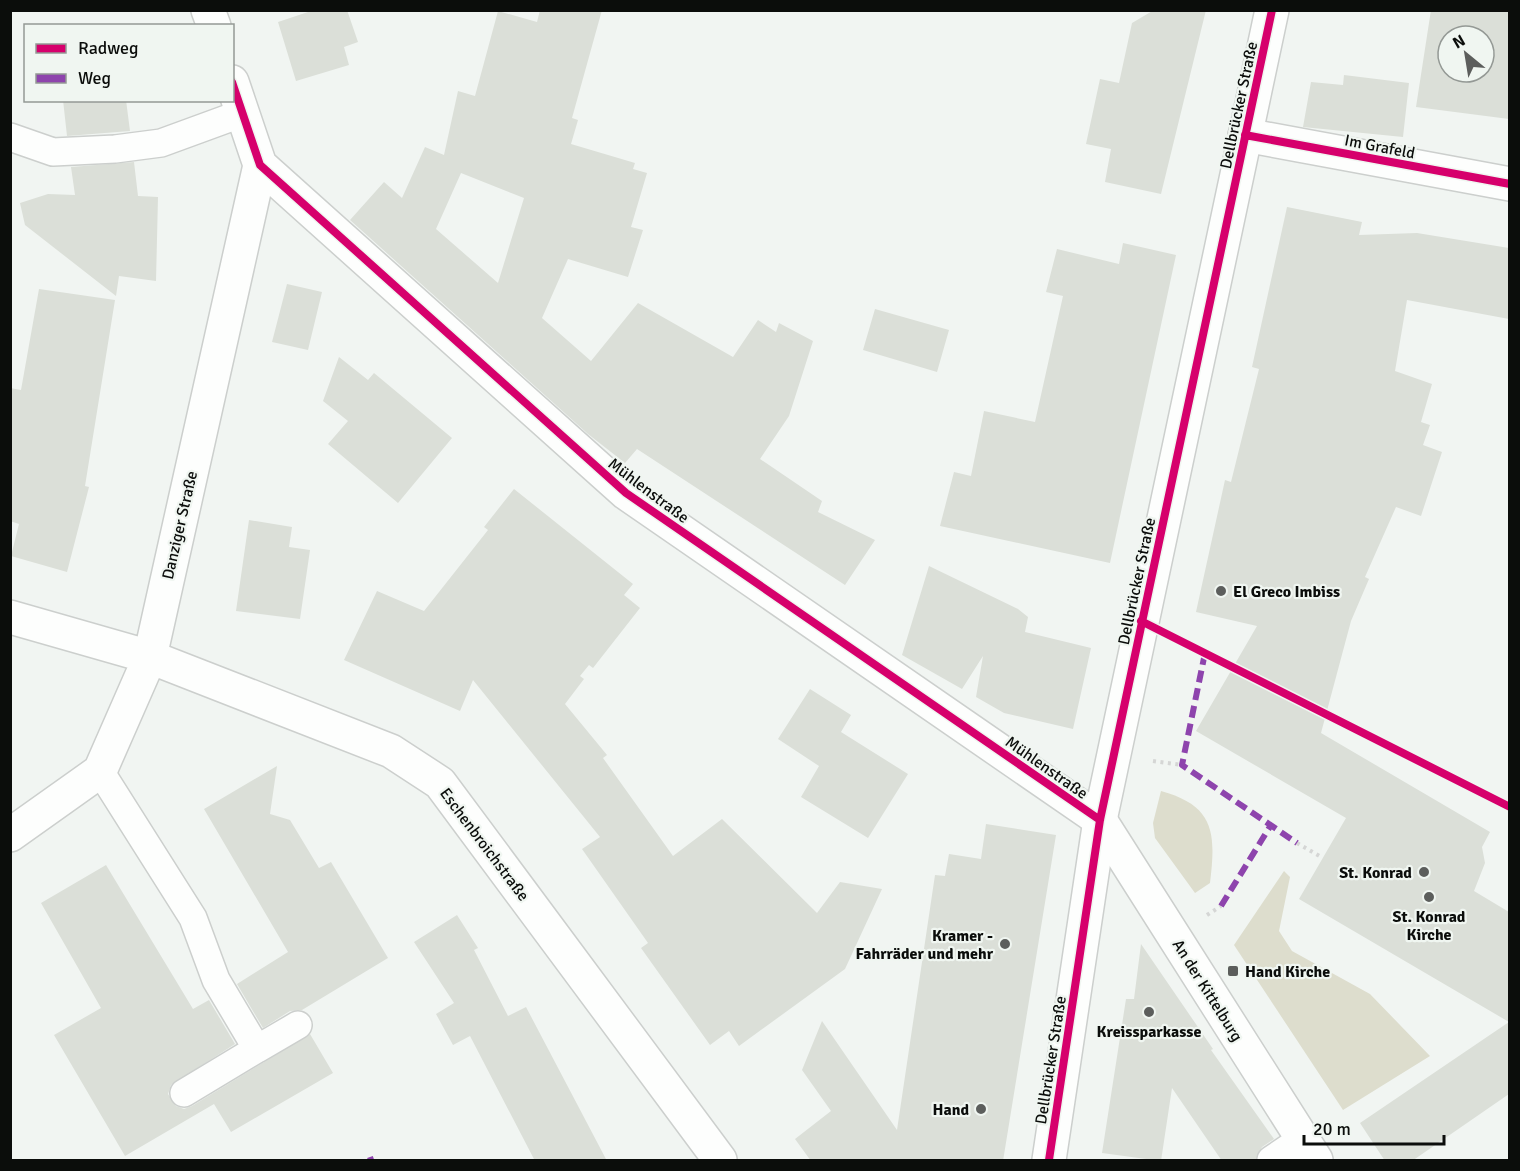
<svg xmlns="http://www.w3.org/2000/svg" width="1520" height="1171" viewBox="0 0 1520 1171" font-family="Signika,sans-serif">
	<rect width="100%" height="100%" fill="#f1f5f2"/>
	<!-- green -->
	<path fill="#ddddcd" d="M 1161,791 C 1215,806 1216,833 1210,883 L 1195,893 L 1155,838 L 1153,823 Z
		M 1284,871 L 1290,877 L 1279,931 L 1292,951 L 1370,994 L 1430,1056 L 1343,1110 L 1234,945 Z"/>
	<!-- building -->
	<path fill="#dbdfd8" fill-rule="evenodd" d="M 314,10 L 347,10 L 358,42 L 344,47 L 349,65 L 296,81 L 278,22 Z
		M 540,10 L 602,10 L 572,118 L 578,120 L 571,144 L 635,163 L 633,169 L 647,173 L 631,227 L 643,230 L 628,277 L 568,259 L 542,318 L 591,361 L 638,303 L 733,357 L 758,320 L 776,332 L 779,323 L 813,341 L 789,416 L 760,459 L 822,501 L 818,512 L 875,540 L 845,585 L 637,449 L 625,463 L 588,434 L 350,220 L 384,182 L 402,198 L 425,147 L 444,155 L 458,91 L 475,96 L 498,11 L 537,22 ZM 461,173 L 524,198 L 498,283 L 436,229 Z
		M 1154,10 L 1206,10 L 1161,194 L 1105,182 L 1111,149 L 1086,144 L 1100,79 L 1119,83 L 1132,23 Z
		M 1431,10 L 1509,10 L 1509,119 L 1416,107 ZM 1448,36 L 1484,36 L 1484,72 L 1448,72 Z
		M 1344,75 L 1409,83 L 1403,137 L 1303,127 L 1311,82 L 1343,85 Z
		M 63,100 L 126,100 L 130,131 L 67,136 Z
		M 134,162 L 138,196 L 158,197 L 156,281 L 119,276 L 116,296 L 25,225 L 20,203 L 48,194 L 75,195 L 71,167 Z
		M 1287,207 L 1362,222 L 1359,235 L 1417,233 L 1509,248 L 1509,319 L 1407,300 L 1395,371 L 1432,384 L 1421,422 L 1430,425 L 1423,445 L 1442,452 L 1421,516 L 1396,507 L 1365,577 L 1369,579 L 1351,621 L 1321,733 L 1490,832 L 1482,847 L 1485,863 L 1474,891 L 1509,912 L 1509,1094 L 1412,1161 L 1385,1161 L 1360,1123 L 1509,1022 L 1299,899 L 1346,818 L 1196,731 L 1257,626 L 1196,612 L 1225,480 L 1231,482 L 1259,369 L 1252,367 Z
		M 1123,243 L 1176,255 L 1110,563 L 940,526 L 954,472 L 971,476 L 984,411 L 1035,422 L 1063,296 L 1046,292 L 1057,249 L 1119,264 Z
		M 287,284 L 322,292 L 308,350 L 272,342 Z
		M 39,289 L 115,300 L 85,486 L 89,487 L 67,572 L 11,556 L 19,524 L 10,521 L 10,388 L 21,390 Z
		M 875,309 L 949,330 L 937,372 L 863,350 Z
		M 339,357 L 368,380 L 374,373 L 452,438 L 398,503 L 328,444 L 348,421 L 323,401 Z
		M 514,489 L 633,584 L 624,595 L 640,608 L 593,668 L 589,665 L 580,676 L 584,679 L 565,704 L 607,755 L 603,758 L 673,856 L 722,819 L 817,913 L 840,882 L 882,889 L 845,969 L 739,1046 L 729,1031 L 710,1045 L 641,948 L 648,943 L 582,849 L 600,837 L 473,680 L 460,711 L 344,660 L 377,591 L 424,611 L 488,530 L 484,527 Z
		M 249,520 L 292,527 L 289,547 L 310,550 L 300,619 L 236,611 Z
		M 929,566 L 1018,609 L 1028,617 L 1025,632 L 1091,648 L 1073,729 L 1004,713 L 976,697 L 983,656 L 962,689 L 902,655 Z
		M 810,689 L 851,715 L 841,732 L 908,774 L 868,838 L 801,797 L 819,766 L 778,739 Z
		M 277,766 L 270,814 L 290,820 L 319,868 L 331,862 L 388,958 L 302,1010 L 290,1011 L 263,1028 L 237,984 L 288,952 L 204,809 Z
		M 986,824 L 1056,835 L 1003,1161 L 811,1161 L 795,1139 L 831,1111 L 802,1070 L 822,1021 L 897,1130 L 935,875 L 945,876 L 949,854 L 981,859 Z
		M 106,865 L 193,1009 L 209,1000 L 235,1044 L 171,1085 L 168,1094 L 176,1106 L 184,1109 L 192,1106 L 310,1034 L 333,1073 L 231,1132 L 214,1104 L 125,1156 L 54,1035 L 101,1008 L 41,903 Z
		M 457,915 L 478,948 L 474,950 L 508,1016 L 526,1007 L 607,1161 L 535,1161 L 470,1036 L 453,1045 L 436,1014 L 454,1003 L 414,942 Z
		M 1141,944 L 1213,1049 L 1211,1050 L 1274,1139 L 1262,1147 L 1255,1161 L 1222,1161 L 1172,1088 L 1161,1161 L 1102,1153 L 1126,999 L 1134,999 Z"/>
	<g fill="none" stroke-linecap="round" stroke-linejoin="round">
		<defs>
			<path id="service" d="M 10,137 L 53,152 L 115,149 L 161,143 L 243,113
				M 100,771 L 193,918 L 216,980 L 257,1049 L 184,1093
				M 257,1049 L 298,1025
				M 1271,1160 L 1302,1139"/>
			<path id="minor" d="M 208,10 L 214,26
				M 232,82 L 260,165 L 626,493 L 1100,820 L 1316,1160
				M 1245,135 L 1510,184
				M 10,617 L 150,657 L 391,751 L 440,783 L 720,1160
				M 10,835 L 100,771 L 150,657 L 260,165"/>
			<path id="secondary" d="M 1049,1160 L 1100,820 L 1272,10"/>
		</defs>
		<!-- service casing -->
		<use href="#service" stroke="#cccfcd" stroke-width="30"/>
		<!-- minor casing -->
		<use href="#minor" stroke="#cccfcd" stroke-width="36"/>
		<!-- secondary casing -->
		<use href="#secondary" stroke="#cccfcd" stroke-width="36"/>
		<!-- path -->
		<path stroke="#d5d6d5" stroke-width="4" stroke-dasharray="3 4.5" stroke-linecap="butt" d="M 1153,761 L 1182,765
			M 1297,843 L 1321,857
			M 1207,915 L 1221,906"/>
		<!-- service -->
		<use href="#service" stroke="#fdfefd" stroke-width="27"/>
		<!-- minor -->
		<use href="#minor" stroke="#fdfefd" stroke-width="33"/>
		<!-- secondary -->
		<use href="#secondary" stroke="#fdfefd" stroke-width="33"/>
		<!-- quiet -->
		<path stroke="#8e44ad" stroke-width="6" stroke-dasharray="12 6" stroke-linecap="butt" d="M 1205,653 L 1182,765 L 1297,843
			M 1221,906 L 1271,825
			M 370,1157 L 371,1160"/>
		<defs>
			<path id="cycleway" d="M 232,82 L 260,165 L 626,493 L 1100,820
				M 1245,135 L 1510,184
				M 1141,621 L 1510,807
				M 1049,1160 L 1100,820 L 1272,10"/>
		</defs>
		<!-- cycleway casing -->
		<use href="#cycleway" stroke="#f0f6f1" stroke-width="11"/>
		<!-- cycleway -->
		<use href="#cycleway" stroke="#d6006c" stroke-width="8"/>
	</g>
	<!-- markers -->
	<g fill="#5c5e5c" stroke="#f0f6f1" stroke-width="2">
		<circle cx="1221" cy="591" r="6"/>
		<circle cx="1424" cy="872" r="6"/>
		<circle cx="1429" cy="897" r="6"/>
		<circle cx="1005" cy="944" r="6"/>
		<rect x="1227" y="965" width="12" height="12" rx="3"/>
		<circle cx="1149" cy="1012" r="6"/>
		<circle cx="981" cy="1109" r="6"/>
	</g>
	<g text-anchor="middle" stroke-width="4.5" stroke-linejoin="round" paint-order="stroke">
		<!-- street labels -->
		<g font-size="16" fill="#0b0d0b" stroke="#f0f6f1">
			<text transform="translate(1238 105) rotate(-78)" y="6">Dellbrücker Straße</text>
			<text transform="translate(1380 146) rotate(11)" y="6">Im Grafeld</text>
			<text transform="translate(649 490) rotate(37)" y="6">Mühlenstraße</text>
			<text transform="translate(179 525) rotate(-77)" y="6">Danziger Straße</text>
			<text transform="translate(1136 581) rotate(-78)" y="6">Dellbrücker Straße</text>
			<text transform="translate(1047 767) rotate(35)" y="6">Mühlenstraße</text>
			<text transform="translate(485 844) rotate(53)" y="6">Eschenbroichstraße</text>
			<text transform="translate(1208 990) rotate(58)" y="6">An der Kittelburg</text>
			<text transform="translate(1050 1060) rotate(-81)" y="6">Dellbrücker Straße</text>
		</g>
		<!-- poi labels -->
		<g font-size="16" font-weight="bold" fill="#0b0d0b" stroke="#f0f6f1" text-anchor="end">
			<text x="1233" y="597" text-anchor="start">El Greco Imbiss</text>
			<text x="1412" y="878">St. Konrad</text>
			<text x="1429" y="922" text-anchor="middle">St. Konrad<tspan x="1429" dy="18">Kirche</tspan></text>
			<text x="993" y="941">Kramer -<tspan x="993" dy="18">Fahrräder und mehr</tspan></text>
			<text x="1245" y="977" text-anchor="start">Hand Kirche</text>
			<text x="1149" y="1037" text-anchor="middle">Kreissparkasse</text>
			<text x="969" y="1115">Hand</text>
		</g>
	</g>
	<!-- border -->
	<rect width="1520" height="1171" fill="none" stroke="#0b0d0b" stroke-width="24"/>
	<!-- legend -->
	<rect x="24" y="24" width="210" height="78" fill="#f0f6f1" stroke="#949995" stroke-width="1.5"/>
	<rect x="36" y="44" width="30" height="9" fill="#d6006c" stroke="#949995" stroke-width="1.5"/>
	<text x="78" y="54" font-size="18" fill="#0b0d0b">Radweg</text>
	<rect x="36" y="74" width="30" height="9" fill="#8e44ad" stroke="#949995" stroke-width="1.5"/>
	<text x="78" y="84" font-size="18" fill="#0b0d0b">Weg</text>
	<!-- north arrow -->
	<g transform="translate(1466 54) rotate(330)"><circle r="28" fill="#f0f6f1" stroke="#949995" stroke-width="1.5"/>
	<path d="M0-4.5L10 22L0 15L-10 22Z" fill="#5c5e5c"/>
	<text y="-9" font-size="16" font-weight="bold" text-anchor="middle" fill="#0b0d0b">N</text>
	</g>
	<!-- scale -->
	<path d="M1304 1135v9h140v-9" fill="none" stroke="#0b0d0b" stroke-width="3"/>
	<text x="1313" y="1135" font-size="18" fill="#0b0d0b" stroke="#f0f6f1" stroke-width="4.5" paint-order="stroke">20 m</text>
</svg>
